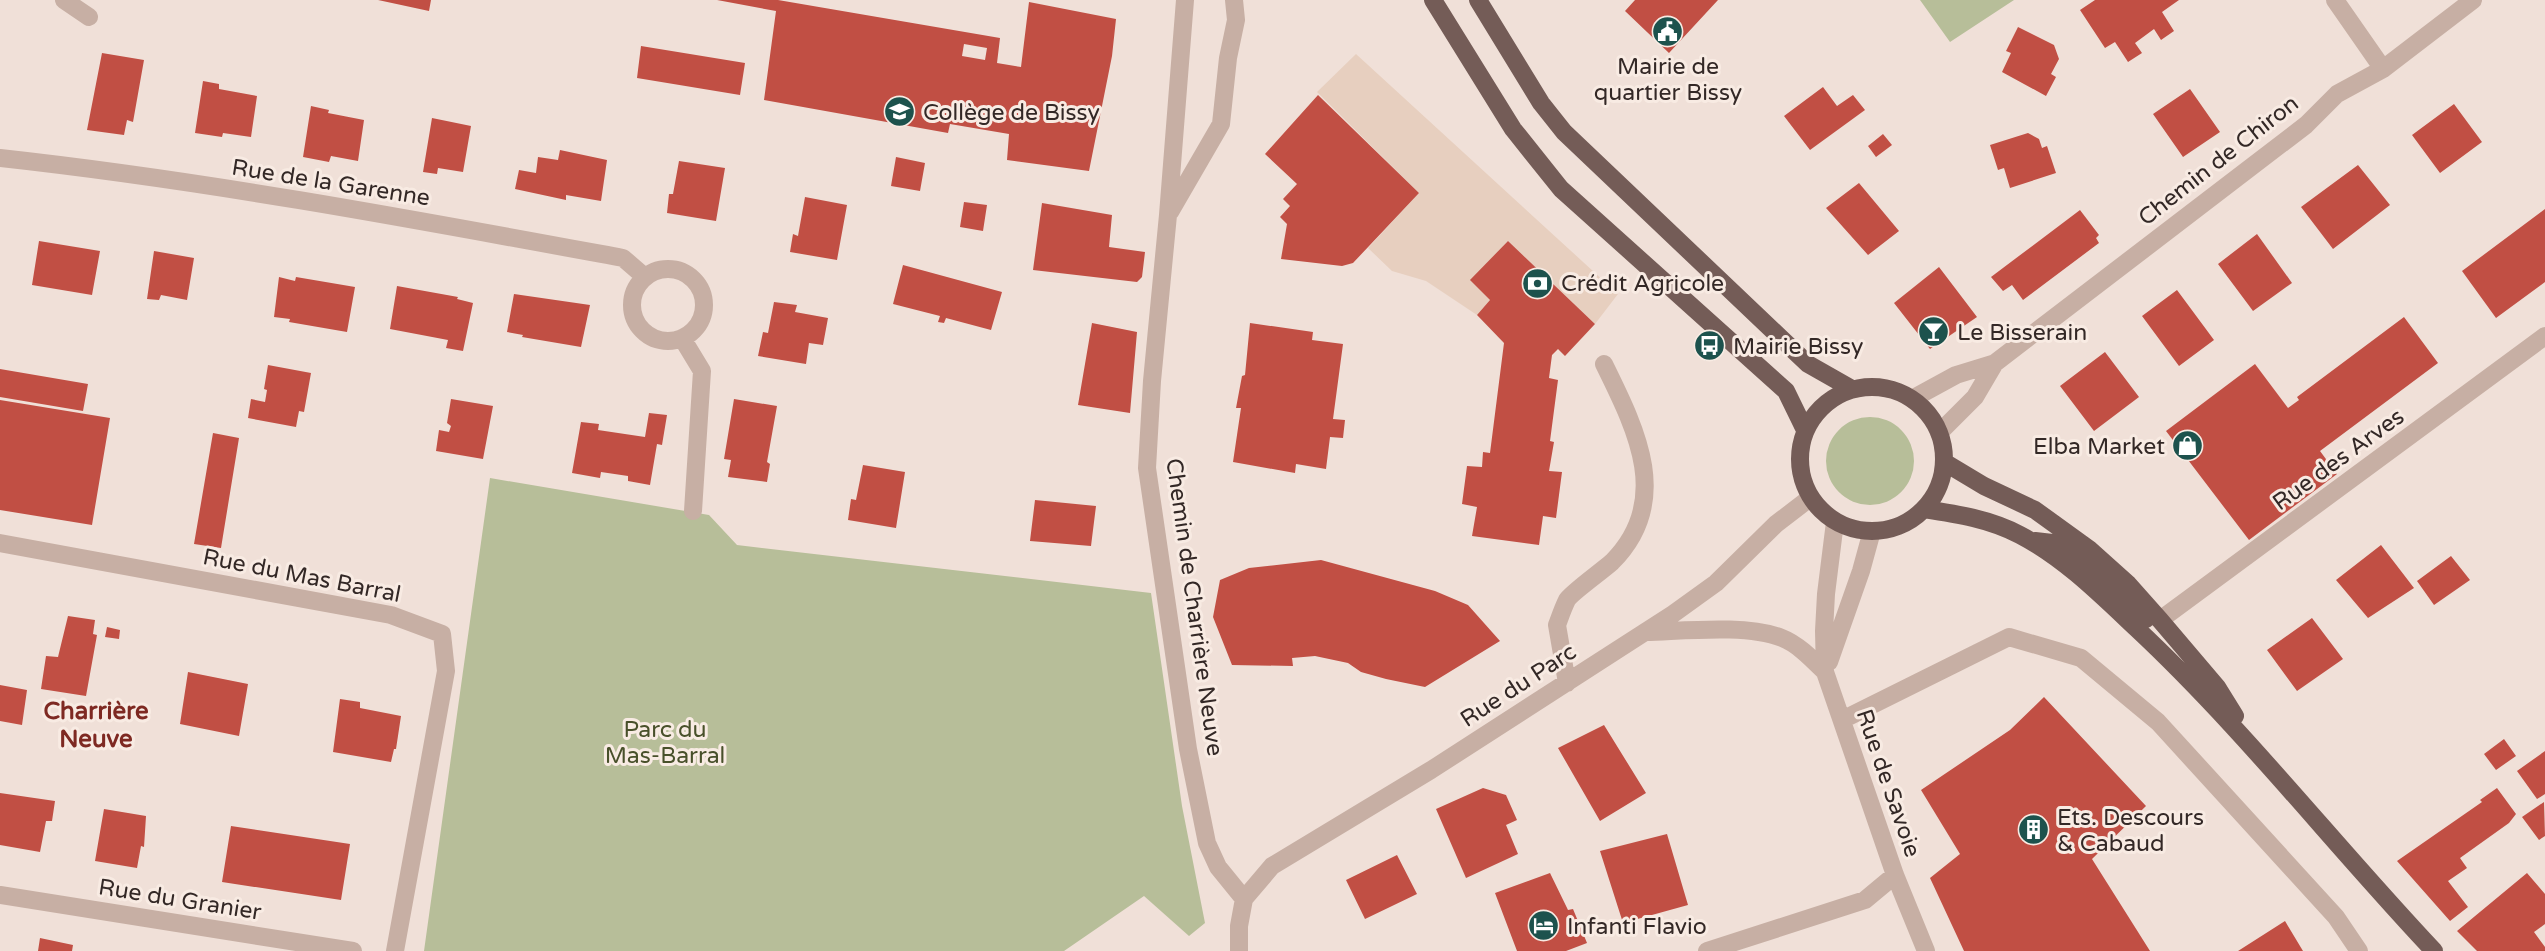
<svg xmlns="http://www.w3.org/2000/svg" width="2545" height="951" viewBox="0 0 2545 951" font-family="'Varela Round',sans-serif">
	<rect width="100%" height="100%" fill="#f0e0d8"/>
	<!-- green -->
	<path fill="#b7be99" d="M 1920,0 L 2014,0 L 1950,42 Z
		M1826 461a44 44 0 1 1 88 0a44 44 0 1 1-88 0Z
		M 490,478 L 709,515 L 737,545 L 1151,593 L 1182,806 L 1205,923 L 1189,936 L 1144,896 L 1064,951 L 424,951 Z"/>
	<!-- plaza -->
	<path fill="#e7cfbf" d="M 1356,54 L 1618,294 L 1595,324 L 1508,241 L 1471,280 L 1490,300 L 1477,315 L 1426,281 L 1392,271 L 1368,248 L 1419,193 L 1317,92 Z"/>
	<!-- building -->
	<path fill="#c14f44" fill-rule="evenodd" d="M 378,0 L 431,0 L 429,11 Z
		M 717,0 L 778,0 L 1000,38 L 997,63 L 1021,67 L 1029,2 L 1116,19 L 1112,56 L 1089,171 L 1007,160 L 1009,134 L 950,124 L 948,133 L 764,100 L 776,11 ZM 964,44 L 987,48 L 985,60 L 962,56 Z
		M 1635,0 L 1718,0 L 1669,53 L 1625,11 Z
		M 2095,0 L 2179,0 L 2162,12 L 2174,31 L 2161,40 L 2154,29 L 2135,43 L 2142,53 L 2128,62 L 2115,42 L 2105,48 L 2080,10 Z
		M 2018,27 L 2054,45 L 2059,59 L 2051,74 L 2056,77 L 2046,96 L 2002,72 L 2011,53 L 2006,51 Z
		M 641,46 L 745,63 L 740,95 L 637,78 Z
		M 102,53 L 144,60 L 133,122 L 127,120 L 124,135 L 87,130 Z
		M 203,81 L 219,84 L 219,89 L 257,96 L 251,137 L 223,133 L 222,137 L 195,133 Z
		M 1823,87 L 1837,106 L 1853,95 L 1865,110 L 1810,150 L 1784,116 Z
		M 2190,89 L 2220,132 L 2183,157 L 2153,114 Z
		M 1318,95 L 1419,193 L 1353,263 L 1342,266 L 1281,259 L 1287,224 L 1280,217 L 1290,206 L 1283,199 L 1297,184 L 1265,154 Z
		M 2454,104 L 2482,142 L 2440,173 L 2412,135 Z
		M 311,106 L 329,110 L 328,113 L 364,120 L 358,161 L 331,156 L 329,162 L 303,157 Z
		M 432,118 L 471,126 L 463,172 L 438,168 L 437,174 L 423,172 Z
		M 2028,133 L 2039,139 L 2042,148 L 2047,146 L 2056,173 L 2010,188 L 2004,168 L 1998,170 L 1990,145 Z
		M 1883,134 L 1892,145 L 1876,157 L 1868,146 Z
		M 560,150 L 607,160 L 601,201 L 566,195 L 566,200 L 515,189 L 519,170 L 536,173 L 538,157 L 558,160 Z
		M 896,157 L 925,163 L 920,191 L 891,186 Z
		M 679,161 L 725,168 L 716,221 L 667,213 L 669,194 L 673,194 Z
		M 2358,165 L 2390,205 L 2333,249 L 2301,207 Z
		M 1859,183 L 1899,231 L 1868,255 L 1826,208 Z
		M 805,197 L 847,205 L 837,260 L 790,252 L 793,234 L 798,236 Z
		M 964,202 L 987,205 L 983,231 L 960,227 Z
		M 1042,203 L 1112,215 L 1109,247 L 1145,252 L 1142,277 L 1137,282 L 1033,270 Z
		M 2545,209 L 2545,282 L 2496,318 L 2462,271 Z
		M 2080,210 L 2099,235 L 2096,238 L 2099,243 L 2023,300 L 2012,285 L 2003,291 L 1991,277 Z
		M 2257,234 L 2292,283 L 2253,311 L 2218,264 Z
		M 39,241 L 100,251 L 92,295 L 32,285 Z
		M 1508,241 L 1595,324 L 1565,356 L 1558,349 L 1552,355 L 1549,378 L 1558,380 L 1550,441 L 1554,442 L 1549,471 L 1562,472 L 1556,518 L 1543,516 L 1539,545 L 1472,536 L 1477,507 L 1462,504 L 1467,466 L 1482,467 L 1483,452 L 1490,453 L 1504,343 L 1477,315 L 1490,300 L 1470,280 Z
		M 154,251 L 194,258 L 187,300 L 161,295 L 159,300 L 147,299 Z
		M 903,265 L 1002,292 L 991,330 L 946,318 L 944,323 L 938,322 L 940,316 L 893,304 Z
		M 1939,267 L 1977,317 L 1930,349 L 1894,303 Z
		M 279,277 L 295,281 L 296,277 L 355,287 L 347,332 L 289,322 L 290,319 L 274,317 Z
		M 397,286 L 458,297 L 457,299 L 473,303 L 463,351 L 446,348 L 448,340 L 390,329 Z
		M 2177,290 L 2214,340 L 2179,366 L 2142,316 Z
		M 514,294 L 590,305 L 581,347 L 522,337 L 523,335 L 507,332 Z
		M 774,302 L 797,305 L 795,312 L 828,318 L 823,345 L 809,343 L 806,364 L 758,356 L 763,332 L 768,333 Z
		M 2404,317 L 2438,363 L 2320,451 L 2337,474 L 2249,540 L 2166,431 L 2255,364 L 2288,408 L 2299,400 L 2297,397 Z
		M 1092,323 L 1137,332 L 1130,413 L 1078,405 Z
		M 1250,323 L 1313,332 L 1312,340 L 1343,344 L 1333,419 L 1345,420 L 1343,438 L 1330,437 L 1326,469 L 1296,464 L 1295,473 L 1233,462 L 1241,408 L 1236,408 L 1242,376 L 1245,375 Z
		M 2105,352 L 2139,397 L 2094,431 L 2060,386 Z
		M 268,365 L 311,373 L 304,412 L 299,411 L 296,427 L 248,418 L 251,399 L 265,402 L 267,390 L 264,389 Z
		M 0,369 L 88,384 L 83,411 L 0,397 Z
		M 451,399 L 493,406 L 483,459 L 436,451 L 439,430 L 449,432 L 451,426 L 447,423 Z
		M 734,399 L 777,406 L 767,462 L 770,464 L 767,482 L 728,477 L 731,460 L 724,459 Z
		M 0,400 L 110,418 L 92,525 L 0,510 Z
		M 649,413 L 667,415 L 662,445 L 657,444 L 650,485 L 628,481 L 628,476 L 601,472 L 600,478 L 572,473 L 581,422 L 599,424 L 598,430 L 645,437 Z
		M 213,433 L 239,438 L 221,548 L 194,544 Z
		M 863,465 L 905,472 L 896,528 L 848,520 L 851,499 L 856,500 Z
		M 1035,500 L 1096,506 L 1091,546 L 1030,541 Z
		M 2381,545 L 2414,588 L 2368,618 L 2336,580 Z
		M 2451,556 L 2470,580 L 2434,605 L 2417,581 Z
		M 1321,560 L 1435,591 L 1468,605 L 1500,641 L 1425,687 L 1386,679 L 1361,672 L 1348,663 L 1315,656 L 1292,658 L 1293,666 L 1232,665 L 1213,617 L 1220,580 L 1249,568 Z
		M 68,616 L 95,620 L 93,634 L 97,635 L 86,696 L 41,689 L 46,656 L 58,657 Z
		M 2312,618 L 2343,659 L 2297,691 L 2267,650 Z
		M 107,627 L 120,630 L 119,639 L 105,637 Z
		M 188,672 L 248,684 L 239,736 L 180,724 Z
		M 0,685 L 27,690 L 22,725 L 0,721 Z
		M 2044,697 L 2146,806 L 2092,859 L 2150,951 L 1964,951 L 1930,878 L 1960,854 L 1921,790 L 2010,730 Z
		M 340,699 L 360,702 L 360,708 L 401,716 L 396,749 L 394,749 L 391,762 L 333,752 Z
		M 1604,725 L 1646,793 L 1600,821 L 1558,748 Z
		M 2504,739 L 2516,756 L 2496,770 L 2484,754 Z
		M 2545,751 L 2545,794 L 2537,799 L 2517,771 Z
		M 1483,788 L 1506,795 L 1517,820 L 1506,825 L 1518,854 L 1466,878 L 1436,809 Z
		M 2497,788 L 2516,814 L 2509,823 L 2460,858 L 2467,868 L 2448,881 L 2468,907 L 2450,921 L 2397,861 L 2482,802 L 2480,800 Z
		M 0,793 L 55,801 L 52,821 L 46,821 L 40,852 L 0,845 Z
		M 2544,802 L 2545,836 L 2539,840 L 2522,817 Z
		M 104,809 L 146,816 L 144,847 L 141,846 L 137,868 L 95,861 Z
		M 231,826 L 350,844 L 341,900 L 222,882 Z
		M 1667,834 L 1688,905 L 1623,923 L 1600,851 Z
		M 1397,855 L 1417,894 L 1365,919 L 1346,880 Z
		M 1550,873 L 1568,910 L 1573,909 L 1587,943 L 1566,951 L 1517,951 L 1495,893 Z
		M 2527,873 L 2545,894 L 2545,924 L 2534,932 L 2545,947 L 2545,951 L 2477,951 L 2457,931 Z
		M 2285,921 L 2303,951 L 2238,951 Z
		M 40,938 L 73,945 L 72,951 L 38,951 Z"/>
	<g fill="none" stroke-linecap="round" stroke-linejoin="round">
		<!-- minor -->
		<path stroke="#c7afa4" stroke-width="18" d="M 64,0 L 89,17
			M 1185,0 L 1168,215 L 1152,381 L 1147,468 L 1188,749 L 1207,843 L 1218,867 L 1244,899 L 1239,926 L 1239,951
			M 2335,0 L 2383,69
			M 0,158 C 209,181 417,220 623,258 L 645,277
			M 1170,212 L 1221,124 L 1228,58 L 1236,20 L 1234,0
			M632 305a36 36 0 1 1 72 0a36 36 0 1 1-72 0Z
			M 682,338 L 702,371 L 693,511
			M 1912,399 L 1956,375 L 1995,363 L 2306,125 L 2337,94 L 2383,69 L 2473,0
			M 1939,433 L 1975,397 L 1995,363
			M 1835,522 L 1826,594 L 1824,631 L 1825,672 L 1895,875 L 1926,951
			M 0,543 L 391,615 L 442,634 L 446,671 L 395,951
			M 2160,620 L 2545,336
			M 1646,632 C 1684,631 1747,624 1782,638 C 1798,644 1813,660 1825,672
			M 1829,662 L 1861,571 L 1872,531
			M 1567,683 L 1557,625 C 1560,617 1563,608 1567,600 C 1571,593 1602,571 1612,562 C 1673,501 1636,429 1604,364
			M 1842,720 L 2009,637 L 2081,658 L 2158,722 L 2336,917 L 2359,951
			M 0,895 L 353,951
			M 1244,899 L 1272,866 L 1431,770 L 1673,614 L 1716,583 L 1776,524 L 1810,498
			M 1707,951 L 1865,900 L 1895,875"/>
		<!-- major -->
		<path stroke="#745c57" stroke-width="18" d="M 1433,0 L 1513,129 L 1561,189 L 1786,391 L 1805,430
			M 1478,0 L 1541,103 L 1564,132 L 1808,364 L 1852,389
			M1800 459a72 72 0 1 1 144 0a72 72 0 1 1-144 0Z
			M 1944,462 L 1984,486 L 2035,510 L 2089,549 L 2128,584 L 2160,620 L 2217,687 L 2235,716
			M 1924,509 C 1957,514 1990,519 2020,535 C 2064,558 2100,594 2136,628 C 2243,728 2333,844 2434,951
			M 2035,541 L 2061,544 L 2146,619"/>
	</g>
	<!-- icons -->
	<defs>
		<symbol id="civic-disc" viewBox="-11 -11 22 22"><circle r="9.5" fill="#1d524d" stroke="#f8ebe3"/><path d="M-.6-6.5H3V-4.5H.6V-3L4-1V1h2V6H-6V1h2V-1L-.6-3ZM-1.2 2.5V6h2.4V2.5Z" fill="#fff"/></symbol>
		<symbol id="school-disc" viewBox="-11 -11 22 22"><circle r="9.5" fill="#1d524d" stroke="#f8ebe3"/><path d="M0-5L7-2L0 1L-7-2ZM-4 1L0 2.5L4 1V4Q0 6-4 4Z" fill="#fff"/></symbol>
		<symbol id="bank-disc" viewBox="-11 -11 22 22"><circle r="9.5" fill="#1d524d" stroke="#f8ebe3"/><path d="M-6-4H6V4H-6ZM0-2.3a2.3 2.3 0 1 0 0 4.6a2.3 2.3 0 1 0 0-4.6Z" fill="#fff"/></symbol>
		<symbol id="bar-disc" viewBox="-11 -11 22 22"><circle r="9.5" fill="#1d524d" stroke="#f8ebe3"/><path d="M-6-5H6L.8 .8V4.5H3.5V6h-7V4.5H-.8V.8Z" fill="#fff"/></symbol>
		<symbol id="bus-disc" viewBox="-11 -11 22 22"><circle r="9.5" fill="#1d524d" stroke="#f8ebe3"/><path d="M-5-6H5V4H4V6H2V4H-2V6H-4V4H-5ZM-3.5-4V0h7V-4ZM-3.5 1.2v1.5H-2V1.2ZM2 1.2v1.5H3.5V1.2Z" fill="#fff"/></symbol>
		<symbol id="shop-disc" viewBox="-11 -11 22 22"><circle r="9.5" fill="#1d524d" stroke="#f8ebe3"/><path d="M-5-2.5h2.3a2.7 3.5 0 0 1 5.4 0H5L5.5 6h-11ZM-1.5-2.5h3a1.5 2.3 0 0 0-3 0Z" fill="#fff"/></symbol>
		<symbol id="building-disc" viewBox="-11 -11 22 22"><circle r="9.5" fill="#1d524d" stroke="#f8ebe3"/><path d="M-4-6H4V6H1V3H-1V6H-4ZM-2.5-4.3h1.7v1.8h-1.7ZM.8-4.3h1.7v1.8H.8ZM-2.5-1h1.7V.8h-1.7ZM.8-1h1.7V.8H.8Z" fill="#fff"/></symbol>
		<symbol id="hotel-disc" viewBox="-11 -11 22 22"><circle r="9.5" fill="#1d524d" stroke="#f8ebe3"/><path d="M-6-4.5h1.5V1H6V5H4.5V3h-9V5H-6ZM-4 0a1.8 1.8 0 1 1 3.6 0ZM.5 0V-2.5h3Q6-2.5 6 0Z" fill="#fff"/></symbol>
	</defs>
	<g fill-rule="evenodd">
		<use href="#civic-disc" x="1650" y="14" width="35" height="35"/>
		<use href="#school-disc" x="882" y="94" width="35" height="35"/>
		<use href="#bank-disc" x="1520" y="266" width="35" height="35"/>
		<use href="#bar-disc" x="1916" y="314" width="35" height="35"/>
		<use href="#bus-disc" x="1692" y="328" width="35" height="35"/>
		<use href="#shop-disc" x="2170" y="428" width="35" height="35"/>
		<use href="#building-disc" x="2016" y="812" width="35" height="35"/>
		<use href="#hotel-disc" x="1526" y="908" width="35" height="35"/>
	</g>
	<g text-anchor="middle" stroke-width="6" stroke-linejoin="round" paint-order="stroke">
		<!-- poi labels -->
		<g font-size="23" fill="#332826" stroke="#f8ebe3" text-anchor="start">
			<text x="1668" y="74" text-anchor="middle">Mairie de<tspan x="1668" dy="26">quartier Bissy</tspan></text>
			<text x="923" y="120">Collège de Bissy</text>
			<text x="1561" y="291">Crédit Agricole</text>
			<text x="1957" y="340">Le Bisserain</text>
			<text x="1733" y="354">Mairie Bissy</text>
			<text x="2165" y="454" text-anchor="end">Elba Market</text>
			<text x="2057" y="825">Ets. Descours<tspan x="2057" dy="26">&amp; Cabaud</tspan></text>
			<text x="1567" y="934">Infanti Flavio</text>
		</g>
		<!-- street labels -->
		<g font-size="23" fill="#332826" stroke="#f8ebe3">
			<text transform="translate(2218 160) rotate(-38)" y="8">Chemin de Chiron</text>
			<text transform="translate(331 182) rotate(9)" y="8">Rue de la Garenne</text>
			<text transform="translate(2338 459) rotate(-36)" y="8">Rue des Arves</text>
			<text transform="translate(302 575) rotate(11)" y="8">Rue du Mas Barral</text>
			<text transform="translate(1195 607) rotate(82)" y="8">Chemin de Charrière Neuve</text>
			<text transform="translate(1518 685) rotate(-33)" y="8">Rue du Parc</text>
			<text transform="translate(1889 783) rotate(71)" y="8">Rue de Savoie</text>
			<text transform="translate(180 899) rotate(9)" y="8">Rue du Granier</text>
		</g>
		<!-- park labels -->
		<g font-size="23" fill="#48502a" stroke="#f8ebe3">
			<text x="665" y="737">Parc du<tspan x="665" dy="26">Mas-Barral</tspan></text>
		</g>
		<!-- neighbourhood labels -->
		<g font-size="24" font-weight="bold" fill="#7e2922" stroke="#f8ebe3">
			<text x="96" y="719">Charrière<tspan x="96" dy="28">Neuve</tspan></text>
		</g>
	</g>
</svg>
